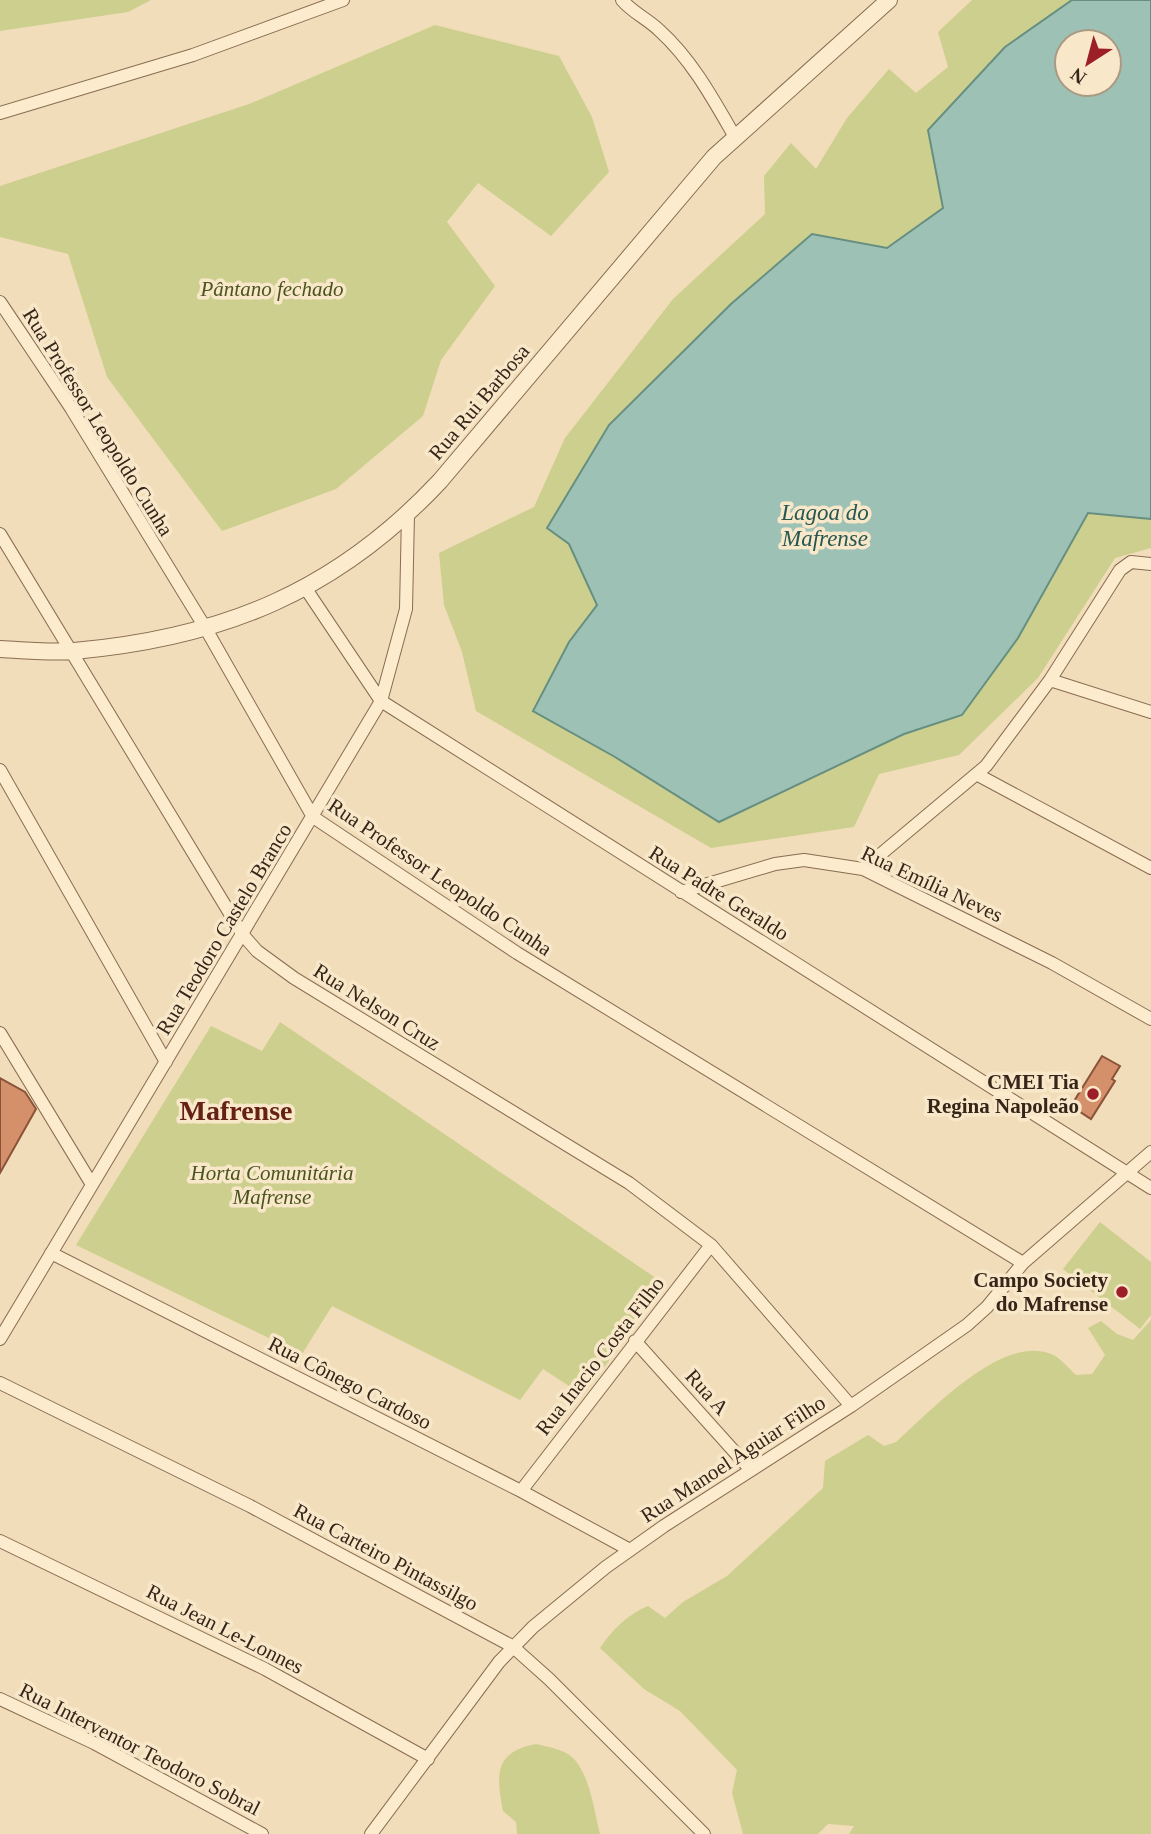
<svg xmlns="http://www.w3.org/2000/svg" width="1151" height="1834" viewBox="0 0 1151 1834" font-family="'Times New Roman',serif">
	<rect width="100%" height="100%" fill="#f1ddb9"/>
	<!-- green -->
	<path fill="#cccf8d" d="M 0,0 L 151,0 L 128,12 L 0,31 Z
		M 972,0 L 1072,0 L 1005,47 L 943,208 L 887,248 L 811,234 L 731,304 L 569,544 L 597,605 L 569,642 L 534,711 L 615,757 L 824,770 L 904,734 L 962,715 L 1018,638 L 1088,513 L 1151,519 L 1151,548 L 1115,558 L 1038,678 L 959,755 L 879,774 L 854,827 L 711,848 L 476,711 L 462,652 L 444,605 L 439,553 L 534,507 L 565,438 L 673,299 L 765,214 L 764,176 L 791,143 L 816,169 L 847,118 L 889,69 L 916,93 L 948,67 L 938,32 Z
		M 435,25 L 559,56 L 592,117 L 609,172 L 551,236 L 478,183 L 447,222 L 495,286 L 441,360 L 423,416 L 336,489 L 222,531 L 107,377 L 68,254 L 0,237 L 0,186 L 249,104 Z
		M 280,1022 L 666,1285 L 583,1395 L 543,1369 L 520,1400 L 332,1306 L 302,1354 L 76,1245 L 211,1026 L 262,1051 Z
		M 1100,1222 L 1151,1262 L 1151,1315 L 1140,1329 L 1063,1269 Z
		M 1151,1320 L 1151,1834 L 849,1834 L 854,1826 L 828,1824 L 818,1834 L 743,1834 L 732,1793 L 737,1770 L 680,1711 L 644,1689 L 600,1648 C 613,1629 627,1615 648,1606 L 665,1618 L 683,1602 L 727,1576 L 823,1488 L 825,1461 L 868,1435 L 884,1446 L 896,1442 C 931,1411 1002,1334 1051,1354 C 1060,1357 1069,1369 1076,1375 L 1092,1374 L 1105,1355 L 1088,1328 L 1101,1321 L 1117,1334 L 1133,1340 Z
		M 536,1744 C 548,1747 563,1749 572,1757 C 590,1774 594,1811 600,1834 L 517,1834 L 516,1822 L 503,1811 C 496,1775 494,1752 536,1744 Z"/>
	<!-- water -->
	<path fill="#9ec1b5" stroke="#668f82" stroke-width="2" fill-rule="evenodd" d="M 1072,0 L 1151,0 L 1151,519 L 1088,513 L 1018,638 L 962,715 L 904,734 L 719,822 L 615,757 L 533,711 L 569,642 L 597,605 L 569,544 L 547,528 L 609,425 L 731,304 L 812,234 L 887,248 L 943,208 L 928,130 L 1005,47 ZM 1067,42 L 1109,42 L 1109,84 L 1067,84 Z"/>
	<!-- building -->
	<path fill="#d3906b" stroke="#8a5237" stroke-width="2" d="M 1102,1056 L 1120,1066 L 1112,1079 L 1115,1081 L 1091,1119 L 1071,1106 Z
		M 0,1078 L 25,1092 L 36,1109 L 0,1173 Z"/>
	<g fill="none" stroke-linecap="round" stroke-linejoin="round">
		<defs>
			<path id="minor" d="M 622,0 C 633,13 648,19 660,31 C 692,60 713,99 735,137
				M 0,113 L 193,55 L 343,0
				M 0,302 L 71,408 L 206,629 L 313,817 L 517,953 L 1023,1263
				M 0,534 L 243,935 L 257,951 L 294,978 L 629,1183 L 711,1245 L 851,1406
				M 306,589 L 381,701 L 1151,1188
				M 1050,680 L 1151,712
				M 0,770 L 166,1062
				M 978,775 L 1151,868
				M 863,869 L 986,766 L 1050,680 L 1120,570 L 1131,562 L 1151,564
				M 681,892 L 775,864 L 804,860 L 863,869 L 1052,963 L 1151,1019
				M 0,1033 L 91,1183
				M 51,1253 L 521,1491 L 630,1550
				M 0,1339 L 381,701 L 406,609 L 408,514
				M 635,1341 L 750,1469
				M 0,1383 L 250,1506 L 512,1646 L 549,1679 L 704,1834
				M 521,1491 L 711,1245
				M 0,1541 L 265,1669 L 428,1759
				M 0,1699 L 94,1743 L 262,1834
				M 371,1834 L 499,1662 L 533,1627 L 606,1567 L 664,1526 L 851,1406 L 967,1325 L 987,1307 L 1023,1263 L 1151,1152"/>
			<path id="tertiary" d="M 0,649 C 24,650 50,653 74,651 C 223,638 337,591 440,481 L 714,157 L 889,0"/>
		</defs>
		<!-- minor casing -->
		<use href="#minor" stroke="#896c53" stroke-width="14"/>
		<!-- tertiary casing -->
		<use href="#tertiary" stroke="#896c53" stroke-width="18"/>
		<!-- minor -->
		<use href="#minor" stroke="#fcebcd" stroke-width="12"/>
		<!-- tertiary -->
		<use href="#tertiary" stroke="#fcebcd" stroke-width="16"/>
	</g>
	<!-- markers -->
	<g fill="#9c1e26" stroke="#f8e8c9" stroke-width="2.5">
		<circle cx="1093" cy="1094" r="7"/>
		<circle cx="1122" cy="1292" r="7"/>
	</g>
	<g text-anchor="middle" stroke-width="7" stroke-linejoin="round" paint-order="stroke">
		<!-- park labels -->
		<g font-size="21" font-style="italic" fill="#4a541e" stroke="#f8e8c9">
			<text x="272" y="296">Pântano fechado</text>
			<text x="272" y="1180">Horta Comunitária<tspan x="272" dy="24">Mafrense</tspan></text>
		</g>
		<!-- street labels -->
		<g font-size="21" fill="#362519" stroke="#f8e8c9">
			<text transform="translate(479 402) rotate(-50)" y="7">Rua Rui Barbosa</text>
			<text transform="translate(98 422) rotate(58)" y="7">Rua Professor Leopoldo Cunha</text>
			<text transform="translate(440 877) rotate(34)" y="7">Rua Professor Leopoldo Cunha</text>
			<text transform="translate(932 884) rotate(25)" y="7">Rua Emília Neves</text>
			<text transform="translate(719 893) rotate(32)" y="7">Rua Padre Geraldo</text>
			<text transform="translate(224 929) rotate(-59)" y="7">Rua Teodoro Castelo Branco</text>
			<text transform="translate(377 1007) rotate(32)" y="7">Rua Nelson Cruz</text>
			<text transform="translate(600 1356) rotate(-52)" y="7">Rua Inacio Costa Filho</text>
			<text transform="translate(350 1383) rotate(27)" y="7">Rua Cônego Cardoso</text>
			<text transform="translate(707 1392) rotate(48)" y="7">Rua A</text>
			<text transform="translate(733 1459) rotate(-33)" y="7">Rua Manoel Aguiar Filho</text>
			<text transform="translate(386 1557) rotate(28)" y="7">Rua Carteiro Pintassilgo</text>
			<text transform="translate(225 1629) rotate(27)" y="7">Rua Jean Le-Lonnes</text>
			<text transform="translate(140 1749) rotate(27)" y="7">Rua Interventor Teodoro Sobral</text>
		</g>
		<!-- poi labels -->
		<g font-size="21" font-weight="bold" fill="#362519" stroke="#f8e8c9" text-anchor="end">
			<text x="1079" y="1089">CMEI Tia<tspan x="1079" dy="24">Regina Napoleão</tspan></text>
			<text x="1108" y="1287">Campo Society<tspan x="1108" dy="24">do Mafrense</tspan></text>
		</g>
		<!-- water labels -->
		<g font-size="23" font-style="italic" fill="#275751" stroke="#f8e8c9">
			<text x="825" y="520">Lagoa do<tspan x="825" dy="26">Mafrense</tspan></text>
		</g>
		<!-- district labels -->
		<g font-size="28" font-weight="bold" fill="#662115" stroke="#f8e8c9">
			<text x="236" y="1120">Mafrense</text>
		</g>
	</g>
	<!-- north arrow -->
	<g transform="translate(1088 63) rotate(216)"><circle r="33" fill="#f8e8c9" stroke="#aa9a83" stroke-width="2"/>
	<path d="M0-5L12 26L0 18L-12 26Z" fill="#9c1e26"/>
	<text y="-10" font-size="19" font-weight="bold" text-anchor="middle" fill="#362519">N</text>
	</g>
</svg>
